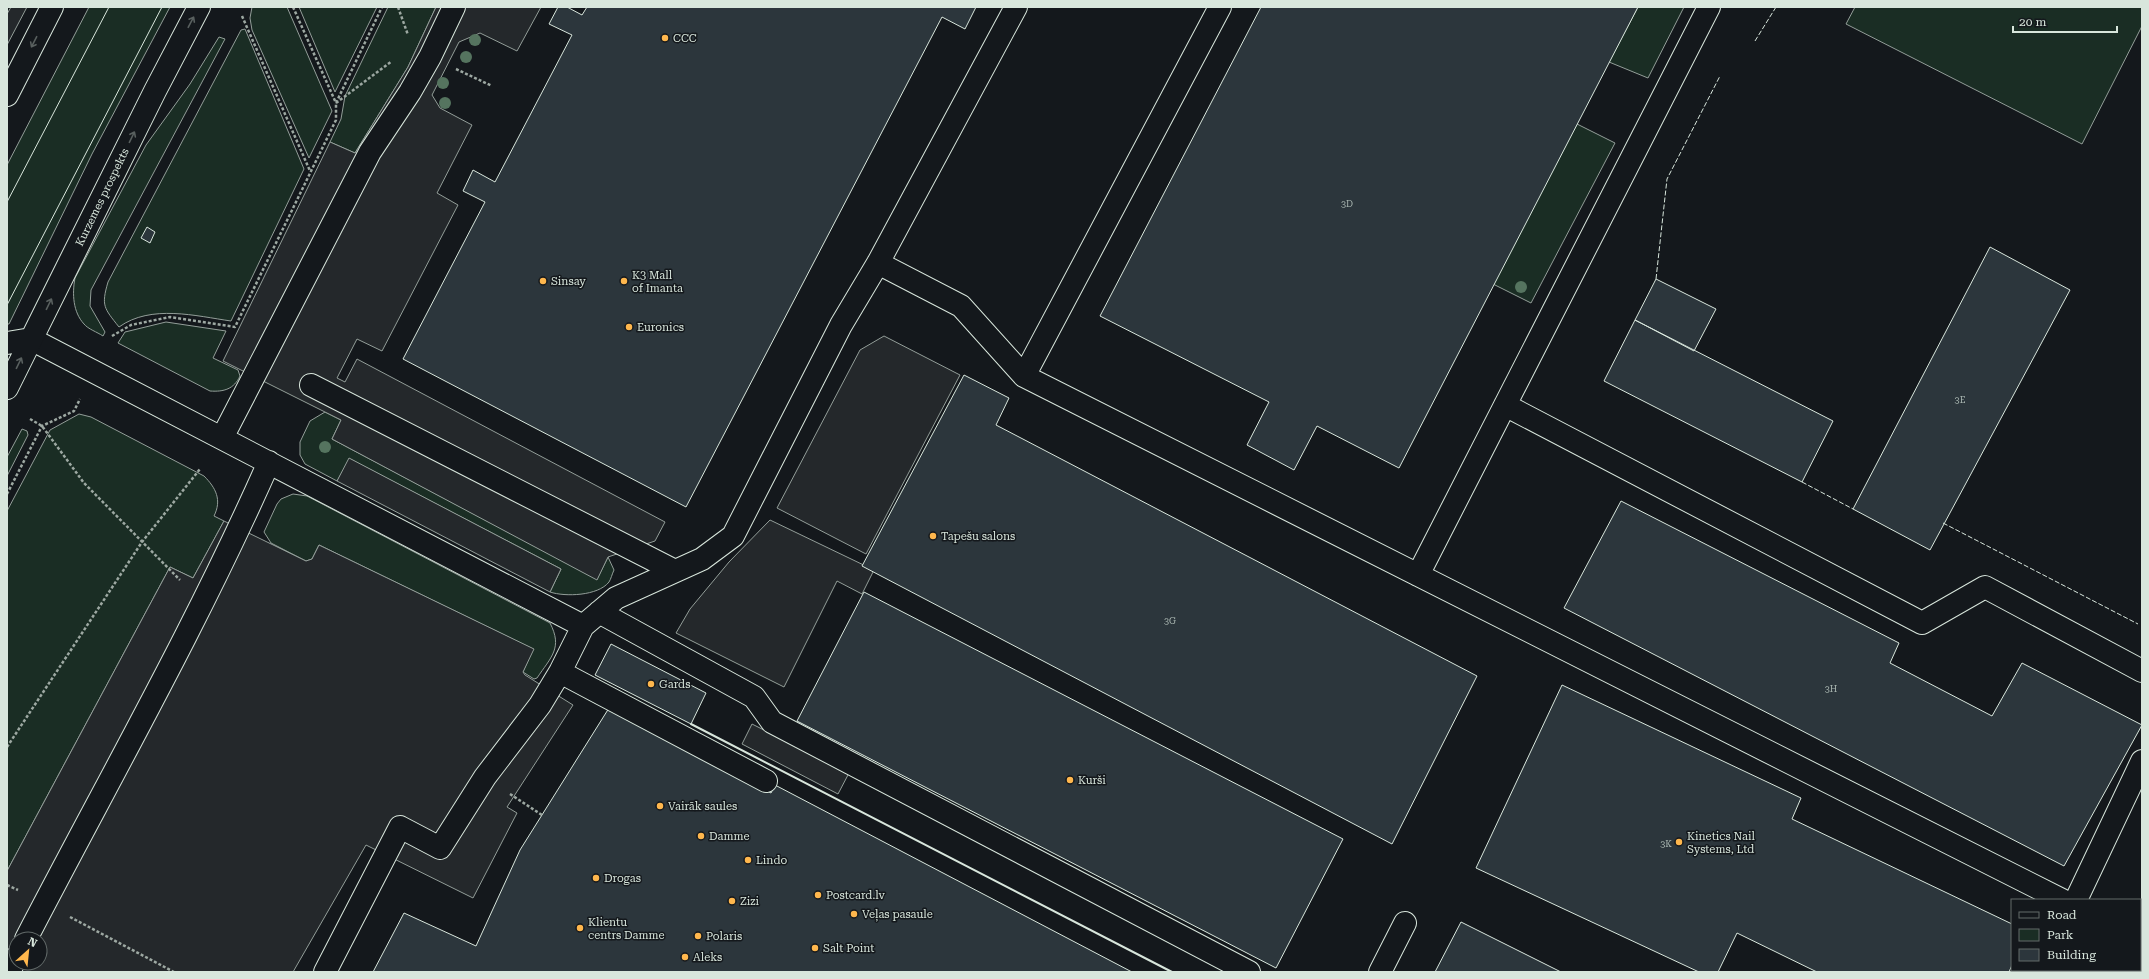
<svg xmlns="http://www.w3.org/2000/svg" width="2149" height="979" viewBox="0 0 2149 979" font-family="'Roboto Serif',serif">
	<rect width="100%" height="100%" fill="#14181c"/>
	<!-- green -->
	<path fill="#1a2d24" stroke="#939e99" d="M 89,7 L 170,7 L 92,154 L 9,324 L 7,324 L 7,165 Z
		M 252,7 L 287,7 L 332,111 L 309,158 L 252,30 L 250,18 Z
		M 299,7 L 377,7 L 335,92 Z
		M 388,7 L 436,7 L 408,67 L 355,153 L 330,142 L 341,119 L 345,96 Z
		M 1638,7 L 1684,7 L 1648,78 L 1609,62 Z
		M 1855,7 L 2142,7 L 2142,26 L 2082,144 L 1846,24 Z
		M 245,29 L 304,169 L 231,321 C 196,316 151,304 119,327 C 104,308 101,306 108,282 L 241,30 Z
		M 219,37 L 225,39 L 91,290 L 90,306 L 105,332 L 103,336 C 97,332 88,329 84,324 C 73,312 72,294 75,278 L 146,145 L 190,84 Z
		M 1577,124 L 1615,143 L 1531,303 L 1493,284 Z
		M 166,322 L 226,331 L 213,358 L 238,370 L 240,376 C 234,389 224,392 210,391 L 118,343 L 125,332 Z
		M 325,412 L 341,420 L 332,439 L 597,579 L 608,557 L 614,570 C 612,574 611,579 609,582 C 598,596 565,597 550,592 L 561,569 L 350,459 L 337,481 L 305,464 L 300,455 L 300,442 L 310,421 Z
		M 79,414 L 91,417 L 204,476 C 216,488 222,500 214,516 L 224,521 L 193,578 L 170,567 L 7,871 L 7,511 L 50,430 Z
		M 22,429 L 27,431 L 28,435 L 7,476 L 7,457 Z
		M 293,494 L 307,496 L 550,623 C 563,648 551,657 537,678 L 534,679 L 523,672 L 533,649 L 319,545 L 312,559 L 306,561 L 271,543 L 264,532 L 277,504 L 281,499 Z"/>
	<!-- parking -->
	<path fill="#24282b" stroke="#939e99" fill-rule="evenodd" d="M 11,7 L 27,7 L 7,45 L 7,14 Z
		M 436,7 L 541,7 L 517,51 L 480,33 L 459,42 L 432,95 L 440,108 L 472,125 L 437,193 L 458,205 L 382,351 L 357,339 L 337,378 L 345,382 L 357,359 L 665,522 L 655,541 L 608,557 L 597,580 L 332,439 L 341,420 L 223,361 L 330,142 L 355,153 L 408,67 Z
		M 884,336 L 960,375 L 866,554 L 777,508 L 860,350 Z
		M 349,458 L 561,569 L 550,592 L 337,481 Z
		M 770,520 L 874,570 L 862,594 L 837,581 L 784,687 L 676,633 L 690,609 L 729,562 Z
		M 224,521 L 306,561 L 312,559 L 319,545 L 534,649 L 523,672 L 525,675 L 573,705 L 507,807 L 517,813 L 473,898 L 366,845 L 293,972 L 7,972 L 7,871 L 170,567 L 193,578 ZM 16,939 L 40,939 L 40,963 L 16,963 Z
		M 752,724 L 849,773 L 838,794 L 742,744 Z"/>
	<!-- building -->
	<path fill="#2c363c" stroke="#d8e6dc" d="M 558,7 L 567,7 L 582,15 L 587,7 L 976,7 L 965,29 L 942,17 L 686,507 L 403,359 L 485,202 L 463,191 L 473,170 L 495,182 L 572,35 L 549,24 Z
		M 1261,7 L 1638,7 L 1399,468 L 1317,426 L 1294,470 L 1247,445 L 1269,402 L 1100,316 Z
		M 147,227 L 155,232 L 150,243 L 141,238 Z
		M 1990,247 L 2070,290 L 1930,550 L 1853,509 Z
		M 1656,279 L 1716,309 L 1694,351 L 1635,320 Z
		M 1635,320 L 1833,421 L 1802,482 L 1604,381 Z
		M 964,375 L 1009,398 L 996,425 L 1477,676 L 1392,844 L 862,566 Z
		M 1621,501 L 1899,643 L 1890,663 L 1992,716 L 2022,663 L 2142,725 L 2064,866 L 1564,608 Z
		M 864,592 L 1343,839 L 1276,968 L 797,721 Z
		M 611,644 L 706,693 L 691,724 L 595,675 Z
		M 1562,685 L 1801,798 L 1792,819 L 2012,924 L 2012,965 L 2009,972 L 1817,972 L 1737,933 L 1718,972 L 1699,972 L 1476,868 Z
		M 609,708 L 771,793 L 775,785 L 1132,972 L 373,972 L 404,913 L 476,946 L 520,850 Z
		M 1461,922 L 1561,972 L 1435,972 Z"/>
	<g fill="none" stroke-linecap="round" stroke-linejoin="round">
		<defs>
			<path id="minor" d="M 878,263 L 961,306 L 1024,376 L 2062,900
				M 31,339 L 583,626
				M 1024,376 L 1220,7
				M 311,385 L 675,571
				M 1505,405 L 1922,623 L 1985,587 L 2142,671
				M 222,438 L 370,152 L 410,92 L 430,57 L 454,7
				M 1418,575 L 1709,7
				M 599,612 L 754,697 L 772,722 L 1249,972
				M 560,672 L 766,781
				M 2076,900 L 2142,761
				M 26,939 C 108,781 197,625 269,462
				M 9,972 L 16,958
				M 325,972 L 400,827 L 440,848 L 485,777 L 540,705 L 560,672 L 583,626 L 616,598 L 702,559 L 733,536 L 841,325 L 878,263 L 1016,7
				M 1380,972 L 1405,923
				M 2116,972 L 2117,970"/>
			<path id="major" d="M 7,95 L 52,7
				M 7,343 L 31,339
				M 7,388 L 155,91 L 199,7"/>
		</defs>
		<!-- minor casing -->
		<use href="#minor" stroke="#d8e6dc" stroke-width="24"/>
		<!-- major casing -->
		<use href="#major" stroke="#d8e6dc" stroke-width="24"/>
		<!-- path -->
		<path stroke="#9da8a2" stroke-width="2.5" stroke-dasharray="3 2" stroke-linecap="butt" d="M 293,7 L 336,103
			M 398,7 L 408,35
			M 242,16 L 310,171
			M 456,69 L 492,86
			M 336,103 L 392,61
			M 112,336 L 131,325 L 170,317 L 235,327 L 336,120 L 336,103 L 382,7
			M 30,419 L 42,426 L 84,483 L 180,580
			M 7,494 L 42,426 L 74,411 L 80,399
			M 7,747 L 142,542 L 200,469
			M 510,794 L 542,815
			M 7,885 L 18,890
			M 70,917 L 174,972"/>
		<!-- minor -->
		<use href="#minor" stroke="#14181c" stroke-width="22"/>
		<!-- major -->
		<use href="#major" stroke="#14181c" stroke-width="22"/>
		<!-- tram -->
		<path stroke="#d8e6dc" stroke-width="1" d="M 7,202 L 109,7
			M 7,305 L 162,7"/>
		<!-- fence -->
		<path stroke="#d8e6dc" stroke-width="1" stroke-dasharray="5 2" stroke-linecap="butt" d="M 1755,41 L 1776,7
			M 1656,279 L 1667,179 L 1720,76
			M 1802,482 L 1853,509
			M 1943,523 L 2138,624"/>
		<!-- wall -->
		<path stroke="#d8e6dc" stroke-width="2" d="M 691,724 L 1172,972"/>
	</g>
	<!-- trees -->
	<g fill="#55745f">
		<circle cx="475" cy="40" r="6"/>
		<circle cx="466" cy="57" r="6"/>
		<circle cx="443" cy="83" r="6"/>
		<circle cx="445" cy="103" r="6"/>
		<circle cx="1521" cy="287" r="6"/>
		<circle cx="325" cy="447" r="6"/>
	</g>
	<!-- one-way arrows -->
	<defs><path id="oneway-shaft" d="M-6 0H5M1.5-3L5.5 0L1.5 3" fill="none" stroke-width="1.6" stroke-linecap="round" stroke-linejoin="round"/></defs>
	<g stroke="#59605f">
		<use href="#oneway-shaft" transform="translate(191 22) rotate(-62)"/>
		<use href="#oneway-shaft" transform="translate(34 42) rotate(117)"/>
		<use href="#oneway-shaft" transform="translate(132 137) rotate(-64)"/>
		<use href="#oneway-shaft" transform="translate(49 304) rotate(-64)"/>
		<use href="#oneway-shaft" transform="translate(19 363) rotate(-64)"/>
	</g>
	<!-- markers -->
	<g fill="#ffb74d" stroke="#14181c" stroke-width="1.5">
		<circle cx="665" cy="38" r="4"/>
		<circle cx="543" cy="281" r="4"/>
		<circle cx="624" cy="281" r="4"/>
		<circle cx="629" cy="327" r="4"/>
		<circle cx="933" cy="536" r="4"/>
		<circle cx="651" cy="684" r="4"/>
		<circle cx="1070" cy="780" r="4"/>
		<circle cx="660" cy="806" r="4"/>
		<circle cx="701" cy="836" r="4"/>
		<circle cx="1679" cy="842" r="4"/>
		<circle cx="748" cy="860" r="4"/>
		<circle cx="596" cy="878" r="4"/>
		<circle cx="818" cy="895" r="4"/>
		<circle cx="732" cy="901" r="4"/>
		<circle cx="854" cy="914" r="4"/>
		<circle cx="580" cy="928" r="4"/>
		<circle cx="698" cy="936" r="4"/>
		<circle cx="815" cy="948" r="4"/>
		<circle cx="685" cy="957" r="4"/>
	</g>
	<g text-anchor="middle" stroke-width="3" stroke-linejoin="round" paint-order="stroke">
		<!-- number labels -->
		<g font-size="9" fill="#adbab4">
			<text x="1347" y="207">3D</text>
			<text x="1960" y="403">3E</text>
			<text x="1170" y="624">3G</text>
			<text x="1831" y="692">3H</text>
			<text x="1666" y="847">3K</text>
		</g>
		<!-- poi labels -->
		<g font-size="11" fill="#d8e6dc" stroke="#14181c" text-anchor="start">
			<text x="673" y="42">CCC</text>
			<text x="632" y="279">K3 Mall<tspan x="632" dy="13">of Imanta</tspan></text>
			<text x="551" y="285">Sinsay</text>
			<text x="637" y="331">Euronics</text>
			<text x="941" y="540">Tapešu salons</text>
			<text x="659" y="688">Gards</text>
			<text x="1078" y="784">Kurši</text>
			<text x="668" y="810">Vairāk saules</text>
			<text x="709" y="840">Damme</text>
			<text x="1687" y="840">Kinetics Nail<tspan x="1687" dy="13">Systems, Ltd</tspan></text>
			<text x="756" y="864">Lindo</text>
			<text x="604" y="882">Drogas</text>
			<text x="826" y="899">Postcard.lv</text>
			<text x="740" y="905">Zizi</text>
			<text x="862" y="918">Veļas pasaule</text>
			<text x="588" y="926">Klientu<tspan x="588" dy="13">centrs Damme</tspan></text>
			<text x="706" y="940">Polaris</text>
			<text x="823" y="952">Salt Point</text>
			<text x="693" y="961">Aleks</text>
		</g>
		<!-- street labels -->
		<g font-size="11" fill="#d8e6dc" stroke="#14181c">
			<text transform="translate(102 197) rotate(-64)" y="4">Kurzemes prospekts</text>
		</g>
	</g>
	<!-- border -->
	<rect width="2149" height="979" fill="none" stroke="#d8e6dc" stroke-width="16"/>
	<!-- legend -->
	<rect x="2011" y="899" width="130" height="72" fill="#14181c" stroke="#626a69"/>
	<rect x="2019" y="912" width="20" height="6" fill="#14181c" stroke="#626a69"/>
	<text x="2047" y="919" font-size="12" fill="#d8e6dc">Road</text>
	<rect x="2019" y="929" width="20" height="12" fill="#1a2d24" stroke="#626a69"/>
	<text x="2047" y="939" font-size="12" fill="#d8e6dc">Park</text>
	<rect x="2019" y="949" width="20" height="12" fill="#2c363c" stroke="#626a69"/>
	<text x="2047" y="959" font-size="12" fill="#d8e6dc">Building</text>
	<!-- north arrow -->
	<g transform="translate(28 951) rotate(27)"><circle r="19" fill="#14181c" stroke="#626a69"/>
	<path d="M0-3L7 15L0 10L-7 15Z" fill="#ffb74d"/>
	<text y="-6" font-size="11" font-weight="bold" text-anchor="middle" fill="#d8e6dc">N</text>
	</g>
	<!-- scale -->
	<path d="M2013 26v6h104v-6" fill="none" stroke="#d8e6dc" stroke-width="2"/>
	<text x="2019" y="26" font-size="12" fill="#d8e6dc" stroke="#14181c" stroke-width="3" paint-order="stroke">20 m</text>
</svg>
